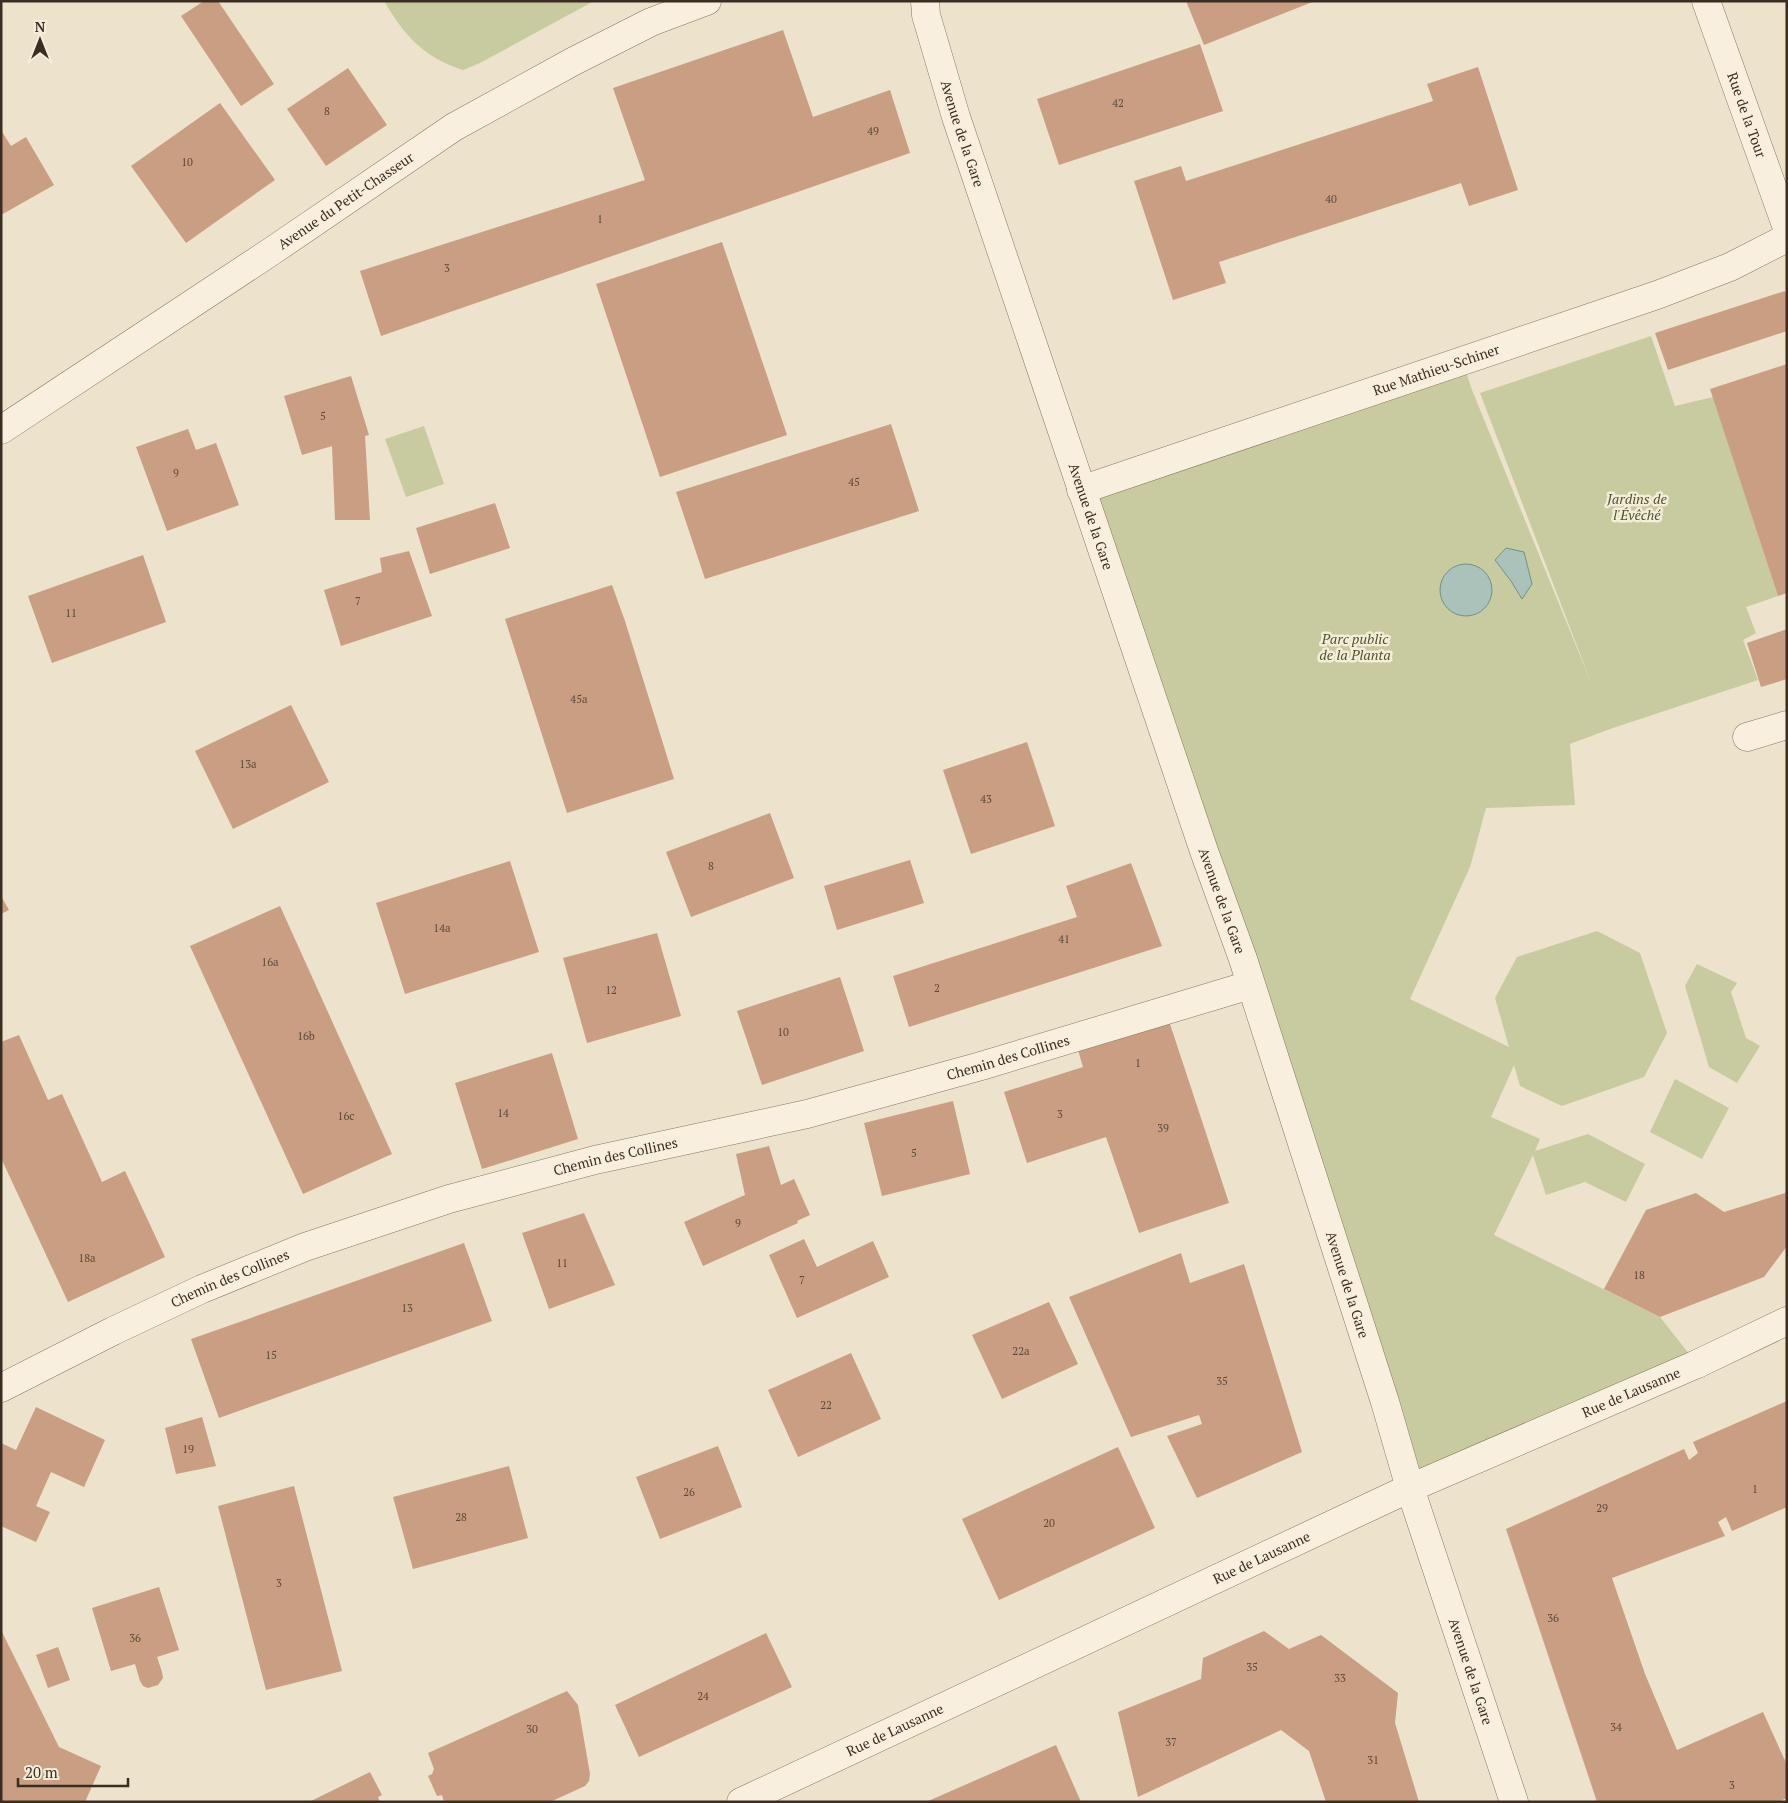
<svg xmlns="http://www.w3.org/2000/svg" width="1788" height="1803" viewBox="0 0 1788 1803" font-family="'PT Serif',serif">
	<rect width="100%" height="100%" fill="#ede2cb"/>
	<!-- green -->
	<path fill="#c7cb9f" d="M 384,1 L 594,1 L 480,63 L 463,70 C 423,57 405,36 384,1 Z
		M 1651,336 L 1675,406 L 1713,397 L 1778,596 L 1746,607 L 1756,633 L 1743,640 L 1758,680 L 1610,729 L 1570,744 L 1575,805 L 1486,808 L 1470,867 L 1410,999 L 1509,1047 L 1495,998 L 1517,957 L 1597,931 L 1640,953 L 1667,1033 L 1644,1077 L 1562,1106 L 1520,1086 L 1514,1065 L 1491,1117 L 1540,1139 L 1535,1151 L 1588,1134 L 1645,1164 L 1626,1202 L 1585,1182 L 1546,1195 L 1533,1155 L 1494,1235 L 1660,1317 L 1697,1364 L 1410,1488 L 1081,490 L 1462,360 L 1472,390 L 1592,685 L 1480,393 Z
		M 424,426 L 444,484 L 406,497 L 385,439 Z
		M 1697,964 L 1737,983 L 1731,992 L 1746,1038 L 1760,1046 L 1737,1083 L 1709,1067 L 1685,986 Z
		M 1675,1079 L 1729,1108 L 1702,1159 L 1650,1132 Z"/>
	<!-- water -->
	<path fill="#abc2bb" stroke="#729088" d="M 1506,548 L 1524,552 L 1532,584 L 1522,599 L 1511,581 L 1495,560 Z
		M1440 590a26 26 0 1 1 52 0a26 26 0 1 1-52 0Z"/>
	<!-- building -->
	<path fill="#c99e83" d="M 204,1 L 218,1 L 274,84 L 241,106 L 181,16 Z
		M 1186,1 L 1315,1 L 1204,45 Z
		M 783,30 L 813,117 L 890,90 L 910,153 L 381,336 L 360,271 L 645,180 L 613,88 Z
		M 1200,44 L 1223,111 L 1059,165 L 1037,99 Z
		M 1478,67 L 1518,190 L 1469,206 L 1461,183 L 1219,262 L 1226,283 L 1173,300 L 1134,181 L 1181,166 L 1186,181 L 1433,101 L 1427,84 Z
		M 348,68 L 387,125 L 326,166 L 287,109 Z
		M 220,103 L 275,180 L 186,243 L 131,166 Z
		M 1,130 L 11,146 L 26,137 L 54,185 L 1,215 Z
		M 722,242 L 787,435 L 660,477 L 596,284 Z
		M 1785,291 L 1787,298 L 1787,331 L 1668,370 L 1655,333 Z
		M 1787,364 L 1787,593 L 1778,596 L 1710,389 Z
		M 351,376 L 369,435 L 365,436 L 370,520 L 335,520 L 332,446 L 302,455 L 284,396 Z
		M 891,424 L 919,511 L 705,579 L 676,492 Z
		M 188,429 L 196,450 L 216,443 L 239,505 L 167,531 L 136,447 Z
		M 495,503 L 510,548 L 430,574 L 416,528 Z
		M 409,551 L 432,616 L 341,646 L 324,590 L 382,572 L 380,558 Z
		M 143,555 L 166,622 L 52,663 L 28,596 Z
		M 612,585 L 625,621 L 674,779 L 567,813 L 505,619 Z
		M 1787,629 L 1787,679 L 1761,687 L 1747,643 Z
		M 291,705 L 329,782 L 233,829 L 195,751 Z
		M 1027,742 L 1055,826 L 971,854 L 943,770 Z
		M 770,813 L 794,878 L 691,917 L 666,852 Z
		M 910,860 L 924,903 L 837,930 L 824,886 Z
		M 510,861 L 539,952 L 405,994 L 376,903 Z
		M 1131,863 L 1162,946 L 909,1027 L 893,976 L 1077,917 L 1066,886 Z
		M 1,896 L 9,910 L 1,914 Z
		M 280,906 L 392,1154 L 303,1194 L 190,946 Z
		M 657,933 L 681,1016 L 587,1043 L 563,958 Z
		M 840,977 L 864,1051 L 762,1085 L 737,1011 Z
		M 1169,1021 L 1229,1203 L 1139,1233 L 1106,1137 L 1027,1163 L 1004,1092 L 1083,1067 L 1078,1050 Z
		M 19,1035 L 48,1100 L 62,1094 L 102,1182 L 125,1171 L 165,1257 L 68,1302 L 1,1158 L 1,1042 Z
		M 552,1053 L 578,1139 L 482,1169 L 455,1083 Z
		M 953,1101 L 970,1174 L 882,1196 L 864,1123 Z
		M 769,1146 L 781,1185 L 794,1179 L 810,1215 L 797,1221 L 798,1223 L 703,1266 L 684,1222 L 745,1195 L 736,1154 Z
		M 1787,1190 L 1787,1246 L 1764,1277 L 1660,1317 L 1604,1289 L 1646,1210 L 1696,1193 L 1724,1212 L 1785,1193 Z
		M 584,1213 L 615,1285 L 549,1309 L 522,1233 Z
		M 804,1239 L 817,1267 L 873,1241 L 889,1277 L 797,1318 L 769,1255 Z
		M 464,1243 L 492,1321 L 219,1418 L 191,1339 Z
		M 1181,1253 L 1190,1283 L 1244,1264 L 1302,1452 L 1197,1498 L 1167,1436 L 1202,1424 L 1199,1415 L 1131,1437 L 1069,1297 Z
		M 1049,1302 L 1078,1364 L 1002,1399 L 972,1335 Z
		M 851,1353 L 881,1419 L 798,1457 L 768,1390 Z
		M 1787,1401 L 1787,1507 L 1732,1531 L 1726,1517 L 1718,1522 L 1725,1536 L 1612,1578 L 1645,1674 L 1677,1750 L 1763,1712 L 1787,1765 L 1787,1798 L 1778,1802 L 1597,1802 L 1506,1529 L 1684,1449 L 1689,1460 L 1698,1453 L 1693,1442 Z
		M 36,1407 L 105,1440 L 84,1487 L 51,1472 L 36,1506 L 50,1512 L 36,1542 L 1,1526 L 1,1443 L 16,1450 Z
		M 202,1417 L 216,1466 L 176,1474 L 165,1428 Z
		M 718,1446 L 742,1507 L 660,1539 L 636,1477 Z
		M 1118,1447 L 1155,1528 L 999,1600 L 962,1519 Z
		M 509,1466 L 528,1538 L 413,1569 L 393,1497 Z
		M 294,1486 L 342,1671 L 266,1690 L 218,1506 Z
		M 159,1587 L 179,1650 L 157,1657 L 162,1672 L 163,1678 L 158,1685 L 148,1688 L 143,1686 L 140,1681 L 135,1664 L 111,1671 L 92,1608 Z
		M 1,1630 L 59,1747 L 101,1766 L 85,1802 L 1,1802 Z
		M 1264,1631 L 1289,1649 L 1321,1635 L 1398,1693 L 1395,1723 L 1419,1802 L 1326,1802 L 1309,1751 L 1281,1730 L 1138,1797 L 1118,1712 L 1201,1679 L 1203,1658 Z
		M 766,1633 L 792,1687 L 639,1757 L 615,1705 Z
		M 58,1647 L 70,1680 L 48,1688 L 36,1655 Z
		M 567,1691 L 578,1705 L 590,1774 L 589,1781 L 585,1786 L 550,1802 L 444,1802 L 442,1795 L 437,1796 L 428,1776 L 432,1774 L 434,1769 L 428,1753 Z
		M 1056,1745 L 1081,1802 L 926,1802 Z
		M 370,1772 L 382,1795 L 378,1797 L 380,1802 L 309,1802 Z"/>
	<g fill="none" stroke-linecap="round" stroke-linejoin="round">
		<defs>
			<path id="pedestrian" d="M 1747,737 L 1787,725"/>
			<g id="minor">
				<path id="s1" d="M 1706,1 L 1787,228"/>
				<path id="s2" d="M 1081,490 L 1657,295 L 1730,267 L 1787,238"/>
				<path d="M 1697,1364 L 1787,1321"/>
				<path id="s3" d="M 1,1388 L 113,1331 L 202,1289 L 305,1247 L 449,1199 L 595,1160 L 807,1114 L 981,1066 L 1250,985"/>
			</g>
			<g id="tertiary">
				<path id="s4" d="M 925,1 L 926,15 L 956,117 L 1204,851 L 1243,959 L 1385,1402 L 1410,1488 L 1514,1802"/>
				<path id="s5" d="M 1,430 L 272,251 L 454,127 L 574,61 L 651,22 L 707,1"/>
				<path id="s6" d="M 741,1802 L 1410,1488 L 1697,1364"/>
			</g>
		</defs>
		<!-- pedestrian casing -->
		<use href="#pedestrian" stroke="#8a755f" stroke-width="29"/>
		<!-- minor casing -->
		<use href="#minor" stroke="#8a755f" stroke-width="29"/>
		<!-- tertiary casing -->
		<use href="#tertiary" stroke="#8a755f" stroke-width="29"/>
		<!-- pedestrian -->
		<use href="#pedestrian" stroke="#f8efde" stroke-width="28"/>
		<!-- minor -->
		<use href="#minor" stroke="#f8efde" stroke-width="28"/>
		<!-- tertiary -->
		<use href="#tertiary" stroke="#f8efde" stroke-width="28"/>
	</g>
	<g text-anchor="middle" stroke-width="5" stroke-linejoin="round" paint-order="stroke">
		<!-- number labels -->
		<g font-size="11" fill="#5e493a">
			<text x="1118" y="107">42</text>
			<text x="327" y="115">8</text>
			<text x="873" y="135">49</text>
			<text x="187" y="166">10</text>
			<text x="1331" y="203">40</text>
			<text x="600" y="223">1</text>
			<text x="447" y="272">3</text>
			<text x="323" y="420">5</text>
			<text x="176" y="477">9</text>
			<text x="854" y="486">45</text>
			<text x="358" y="605">7</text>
			<text x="71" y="617">11</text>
			<text x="579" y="703">45a</text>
			<text x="248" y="768">13a</text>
			<text x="986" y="803">43</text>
			<text x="711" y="870">8</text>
			<text x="442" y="932">14a</text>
			<text x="1064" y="943">41</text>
			<text x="270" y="966">16a</text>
			<text x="937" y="992">2</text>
			<text x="611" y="994">12</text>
			<text x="783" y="1036">10</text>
			<text x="306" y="1040">16b</text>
			<text x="1138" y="1067">1</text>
			<text x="503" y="1117">14</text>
			<text x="1060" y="1118">3</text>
			<text x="346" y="1120">16c</text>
			<text x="1163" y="1132">39</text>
			<text x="914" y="1157">5</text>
			<text x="738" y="1227">9</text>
			<text x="87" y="1262">18a</text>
			<text x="562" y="1267">11</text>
			<text x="1639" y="1279">18</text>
			<text x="802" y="1284">7</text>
			<text x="407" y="1312">13</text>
			<text x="1021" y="1355">22a</text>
			<text x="271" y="1359">15</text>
			<text x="1222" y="1385">35</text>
			<text x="826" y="1409">22</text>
			<text x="188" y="1453">19</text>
			<text x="1755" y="1493">1</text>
			<text x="689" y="1496">26</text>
			<text x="1602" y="1512">29</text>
			<text x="461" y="1521">28</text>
			<text x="1049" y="1527">20</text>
			<text x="279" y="1587">3</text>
			<text x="1553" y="1622">36</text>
			<text x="135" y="1642">36</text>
			<text x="1252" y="1671">35</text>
			<text x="1340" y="1682">33</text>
			<text x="703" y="1700">24</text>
			<text x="1616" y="1731">34</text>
			<text x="532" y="1733">30</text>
			<text x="1171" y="1746">37</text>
			<text x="1373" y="1764">31</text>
			<text x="1732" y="1789">3</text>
		</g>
		<!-- street labels -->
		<g font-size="14" fill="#3b2d22" stroke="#f5ecda">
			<text dy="5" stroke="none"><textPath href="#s1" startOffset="121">Rue de la Tour</textPath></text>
			<text dy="5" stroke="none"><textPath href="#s4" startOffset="138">Avenue de la Gare</textPath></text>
			<text dy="5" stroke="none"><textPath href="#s5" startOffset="414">Avenue du Petit-Chasseur</textPath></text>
			<text dy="5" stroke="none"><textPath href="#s2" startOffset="375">Rue Mathieu-Schiner</textPath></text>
			<text dy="5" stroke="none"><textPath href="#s4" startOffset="542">Avenue de la Gare</textPath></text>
			<text dy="5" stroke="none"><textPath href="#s4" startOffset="948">Avenue de la Gare</textPath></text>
			<text dy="5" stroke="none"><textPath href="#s3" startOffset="1064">Chemin des Collines</textPath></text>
			<text dy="5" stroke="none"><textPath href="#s3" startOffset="659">Chemin des Collines</textPath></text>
			<text dy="5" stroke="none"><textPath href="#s3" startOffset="254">Chemin des Collines</textPath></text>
			<text dy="5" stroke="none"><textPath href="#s4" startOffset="1352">Avenue de la Gare</textPath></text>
			<text dy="5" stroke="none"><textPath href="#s6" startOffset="980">Rue de Lausanne</textPath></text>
			<text dy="5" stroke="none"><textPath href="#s6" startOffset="575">Rue de Lausanne</textPath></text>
			<text dy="5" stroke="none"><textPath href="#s4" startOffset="1758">Avenue de la Gare</textPath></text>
			<text dy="5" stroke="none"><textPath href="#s6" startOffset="170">Rue de Lausanne</textPath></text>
		</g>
		<!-- park labels -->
		<g font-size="14" font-style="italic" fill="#4c562a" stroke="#f5ecda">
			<text x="1637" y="504">Jardins de<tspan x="1637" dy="16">l'Évêché</tspan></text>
			<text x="1355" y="644">Parc public<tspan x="1355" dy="16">de la Planta</tspan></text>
		</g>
	</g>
	<!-- border -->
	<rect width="1788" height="1803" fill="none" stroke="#3b2d22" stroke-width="5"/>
	<!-- north arrow -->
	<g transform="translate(40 40)" stroke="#f5ecda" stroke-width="4" paint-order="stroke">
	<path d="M0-4L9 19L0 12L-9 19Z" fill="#3b2d22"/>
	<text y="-8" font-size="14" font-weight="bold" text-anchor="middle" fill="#3b2d22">N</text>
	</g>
	<!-- scale -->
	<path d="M18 1778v8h110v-8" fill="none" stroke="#3b2d22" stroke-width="2.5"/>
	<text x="25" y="1778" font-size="15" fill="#3b2d22" stroke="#f5ecda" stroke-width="4" paint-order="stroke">20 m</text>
</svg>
